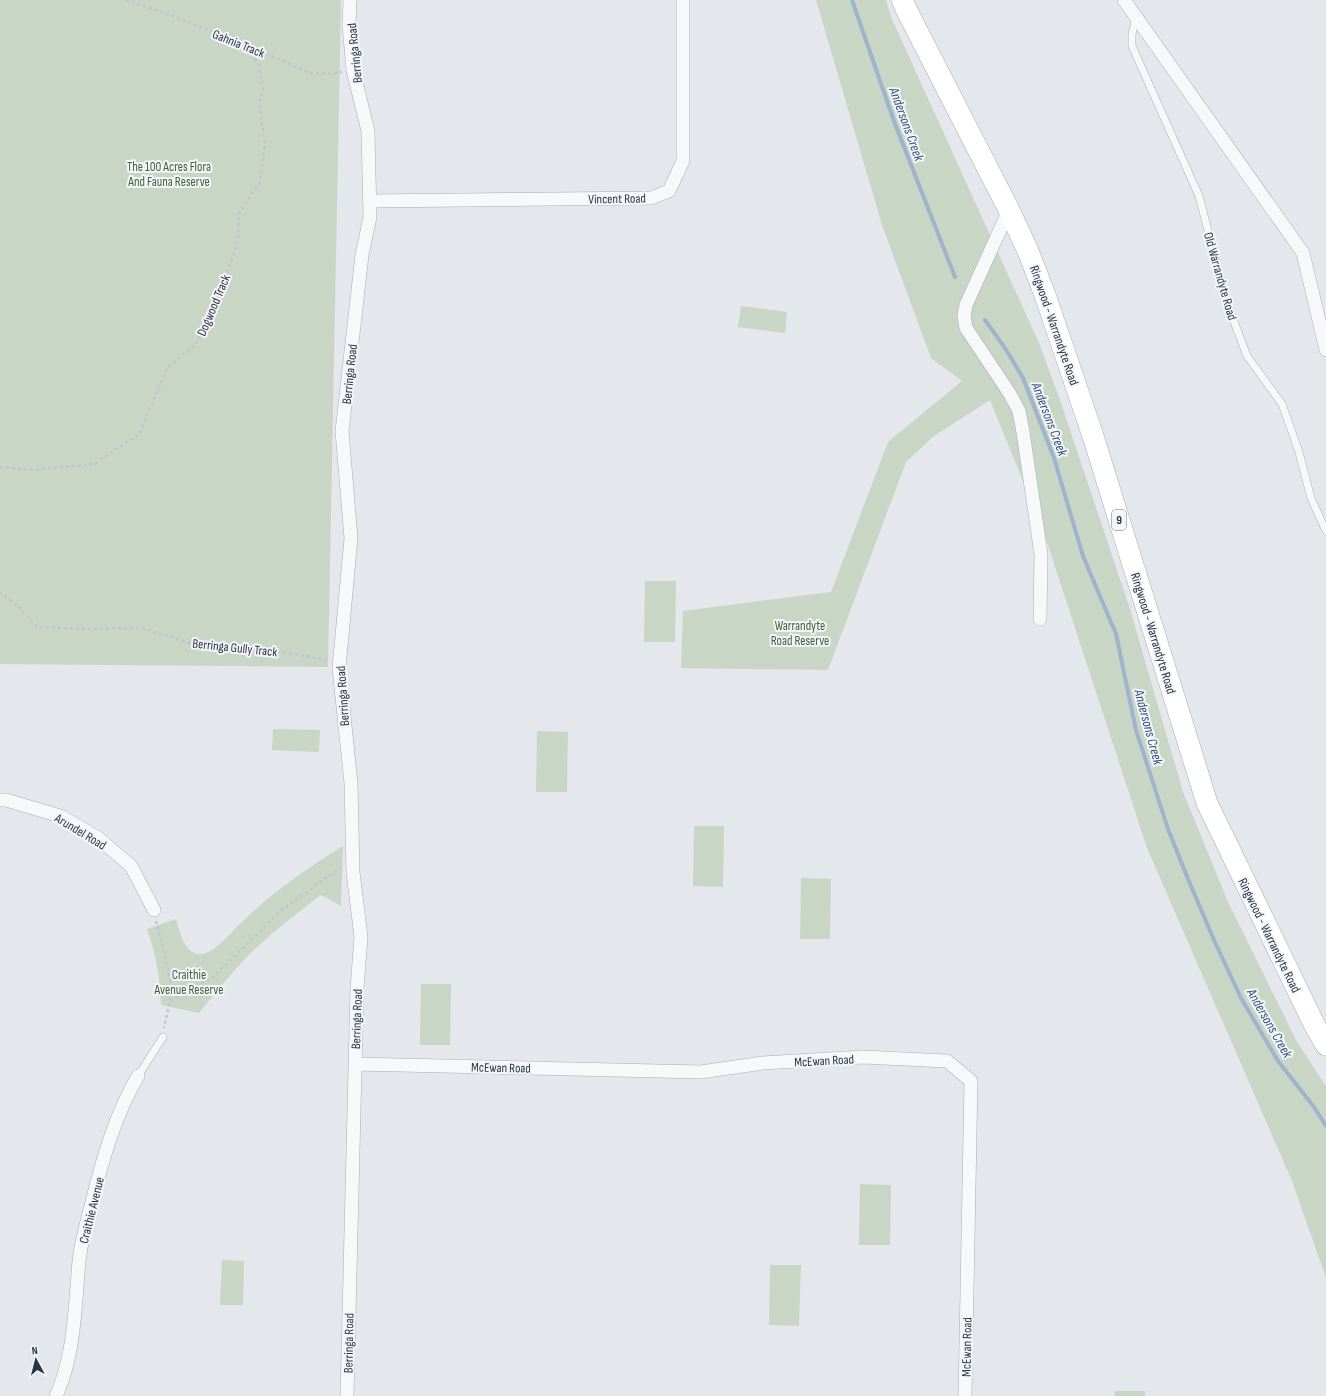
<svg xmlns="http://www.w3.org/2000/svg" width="1326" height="1396" viewBox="0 0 1326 1396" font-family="'Sofia Sans Condensed',sans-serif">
	<rect width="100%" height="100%" fill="#e4e7ec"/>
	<!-- green -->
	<path fill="#c9d6c5" d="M 0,0 L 341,0 L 328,667 L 0,664 Z
		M 816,0 L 886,0 L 891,17 L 1039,343 L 1059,397 L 1130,609 L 1183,792 L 1228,902 L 1297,1042 L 1326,1086 L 1326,1278 L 1292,1181 L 1147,848 L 1044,533 L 990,400 L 934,436 L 906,462 L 828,670 L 681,668 L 683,611 L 831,592 L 888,442 L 962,381 L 931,358 L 882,225 Z
		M 741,306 L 787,312 L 785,333 L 738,327 Z
		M 645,581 L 676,581 L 675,642 L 644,642 Z
		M 273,729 L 320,730 L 319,752 L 272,750 Z
		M 537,731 L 568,732 L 567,792 L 536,792 Z
		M 694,826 L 724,826 L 723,887 L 693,886 Z
		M 343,846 L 341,906 L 321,895 C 298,912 275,930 254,950 C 234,969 217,991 199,1013 L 161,1005 C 160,978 156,954 147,929 L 176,919 C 180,931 183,951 198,954 C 212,957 231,932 241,923 C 271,893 306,869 343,846 Z
		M 801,878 L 831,879 L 830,939 L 800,939 Z
		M 421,984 L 451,984 L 450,1045 L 420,1045 Z
		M 860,1184 L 891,1185 L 890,1245 L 859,1245 Z
		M 222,1260 L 244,1261 L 243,1305 L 220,1305 Z
		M 770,1265 L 801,1265 L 799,1326 L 769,1325 Z
		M 1115,1391 L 1145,1391 L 1145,1396 L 1114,1396 Z"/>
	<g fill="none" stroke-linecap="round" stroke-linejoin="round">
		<!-- stream -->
		<path stroke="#9fb4cc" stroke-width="4" d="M 852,0 L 895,124 L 955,277
			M 985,320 L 1005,348 L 1023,378 L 1054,458 L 1083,556 L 1116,634 L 1136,730 L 1168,829 L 1188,879 L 1214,940 L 1241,998 L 1278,1061 L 1314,1107 L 1326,1126"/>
		<defs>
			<path id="service" d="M 1136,17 L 1132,34 L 1132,46 L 1199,196 L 1227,303 L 1247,356 L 1282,404 L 1299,452 L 1311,498 L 1326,531
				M 138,1076 L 163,1037"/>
			<path id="minor" d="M 1124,0 L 1303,253 L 1326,350
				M 370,201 L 651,198 L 669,191 L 683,161 L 683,0
				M 1009,210 L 966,305 L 964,315 L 966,328 L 1010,394 L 1019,411 L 1023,432 L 1041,554 L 1040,619
				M 0,800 L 6,800 L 60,816 L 98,838 L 131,866 L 154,910
				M 355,1064 L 701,1072 L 763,1063 L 863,1057 L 947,1061 L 971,1081 L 965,1396
				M 56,1396 C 75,1355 75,1305 79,1261 C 81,1241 87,1222 92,1202 C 103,1158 115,1115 138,1076
				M 347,1396 L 357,988 L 361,937 L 353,872 L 351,783 L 339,668 L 351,538 L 342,431 L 362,255 L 370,217 L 368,131 L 353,70 L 349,25 L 350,0"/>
			<path id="primary" d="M 902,0 L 907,11 L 1009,210 L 1028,251 L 1045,295 L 1093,436 L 1207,803 L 1314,1024 L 1326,1045"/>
		</defs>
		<!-- service casing -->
		<use href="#service" stroke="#a9aeb7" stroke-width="8"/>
		<!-- minor casing -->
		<use href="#minor" stroke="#a9aeb7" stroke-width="14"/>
		<!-- primary casing -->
		<use href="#primary" stroke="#a3abb8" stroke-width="22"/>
		<!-- path -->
		<path stroke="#c2c5cb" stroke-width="2.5" stroke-dasharray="3 3" stroke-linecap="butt" d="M 126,0 L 170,15 L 247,45 L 310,73 L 330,74 L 342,72
			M 0,467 L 31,470 L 94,464 L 139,434 L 168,367 L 196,344 L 217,302 L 238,241 L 239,213 L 260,182 L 265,143 L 259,102 L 263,91 L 259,66 L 247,45
			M 0,592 L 19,607 L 37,627 L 89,629 L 142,628 L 193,644 L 289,653 L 322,659 L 327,661
			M 156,921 L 170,977 L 170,1001 L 164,1028
			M 170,1001 L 212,978 L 283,909 L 340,868"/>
		<!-- service -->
		<use href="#service" stroke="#f7f8fa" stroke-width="7"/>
		<!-- minor -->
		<use href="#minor" stroke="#f7f8fa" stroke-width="13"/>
		<!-- primary -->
		<use href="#primary" stroke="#fff" stroke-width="21"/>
	</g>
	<g text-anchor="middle" stroke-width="4" stroke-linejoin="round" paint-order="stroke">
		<!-- shield labels -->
		<rect fill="#f4f6f9" stroke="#676e7b" stroke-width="1" x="1112" y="510" width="14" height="20" rx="3"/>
		<g font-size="12" font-weight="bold" fill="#2b3445">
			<text x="1119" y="524">9</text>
		</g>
		<!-- street labels -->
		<g font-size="13" fill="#2b3445" stroke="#f4f6f9">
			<text transform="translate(239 43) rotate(22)" y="5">Gahnia Track</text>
			<text transform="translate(354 53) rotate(-96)" y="5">Berringa Road</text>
			<text transform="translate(617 198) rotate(-1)" y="5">Vincent Road</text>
			<text transform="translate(1221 276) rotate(74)" y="5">Old Warrandyte Road</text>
			<text transform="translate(213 305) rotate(-67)" y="5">Dogwood Track</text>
			<text transform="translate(1055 325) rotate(71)" y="5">Ringwood - Warrandyte Road</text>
			<text transform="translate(349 374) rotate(-84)" y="5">Berringa Road</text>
			<text transform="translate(1154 633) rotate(73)" y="5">Ringwood - Warrandyte Road</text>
			<text transform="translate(235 647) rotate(6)" y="5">Berringa Gully Track</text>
			<text transform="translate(342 696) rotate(-94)" y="5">Berringa Road</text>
			<text transform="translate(81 831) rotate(31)" y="5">Arundel Road</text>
			<text transform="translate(1270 935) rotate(64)" y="5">Ringwood - Warrandyte Road</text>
			<text transform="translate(356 1019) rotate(-88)" y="5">Berringa Road</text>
			<text transform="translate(824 1060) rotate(-3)" y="5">McEwan Road</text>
			<text transform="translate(501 1067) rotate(1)" y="5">McEwan Road</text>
			<text transform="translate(91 1210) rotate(-76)" y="5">Craithie Avenue</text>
			<text transform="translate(348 1343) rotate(-89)" y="5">Berringa Road</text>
			<text transform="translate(966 1347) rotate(-89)" y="5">McEwan Road</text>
		</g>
		<!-- park labels -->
		<g font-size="13" fill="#3f6138" stroke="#f4f6f9">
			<text x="169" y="171">The 100 Acres Flora<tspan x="169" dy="15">And Fauna Reserve</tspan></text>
			<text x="800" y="630">Warrandyte<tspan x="800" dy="15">Road Reserve</tspan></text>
			<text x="189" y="979">Craithie<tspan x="189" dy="15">Avenue Reserve</tspan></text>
		</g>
		<!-- water labels -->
		<g font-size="14" font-style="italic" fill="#34527a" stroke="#f4f6f9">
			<text transform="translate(907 124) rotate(70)" y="5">Andersons Creek</text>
			<text transform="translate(1050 419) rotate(69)" y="5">Andersons Creek</text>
			<text transform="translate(1149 727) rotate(75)" y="5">Andersons Creek</text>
			<text transform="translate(1270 1023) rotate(60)" y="5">Andersons Creek</text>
		</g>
	</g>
	<!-- north arrow -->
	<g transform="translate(36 1360) rotate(353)" stroke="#f4f6f9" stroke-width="3" paint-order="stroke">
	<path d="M0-3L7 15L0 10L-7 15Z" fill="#2b3445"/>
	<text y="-6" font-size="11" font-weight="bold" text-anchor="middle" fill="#2b3445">N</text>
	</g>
</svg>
